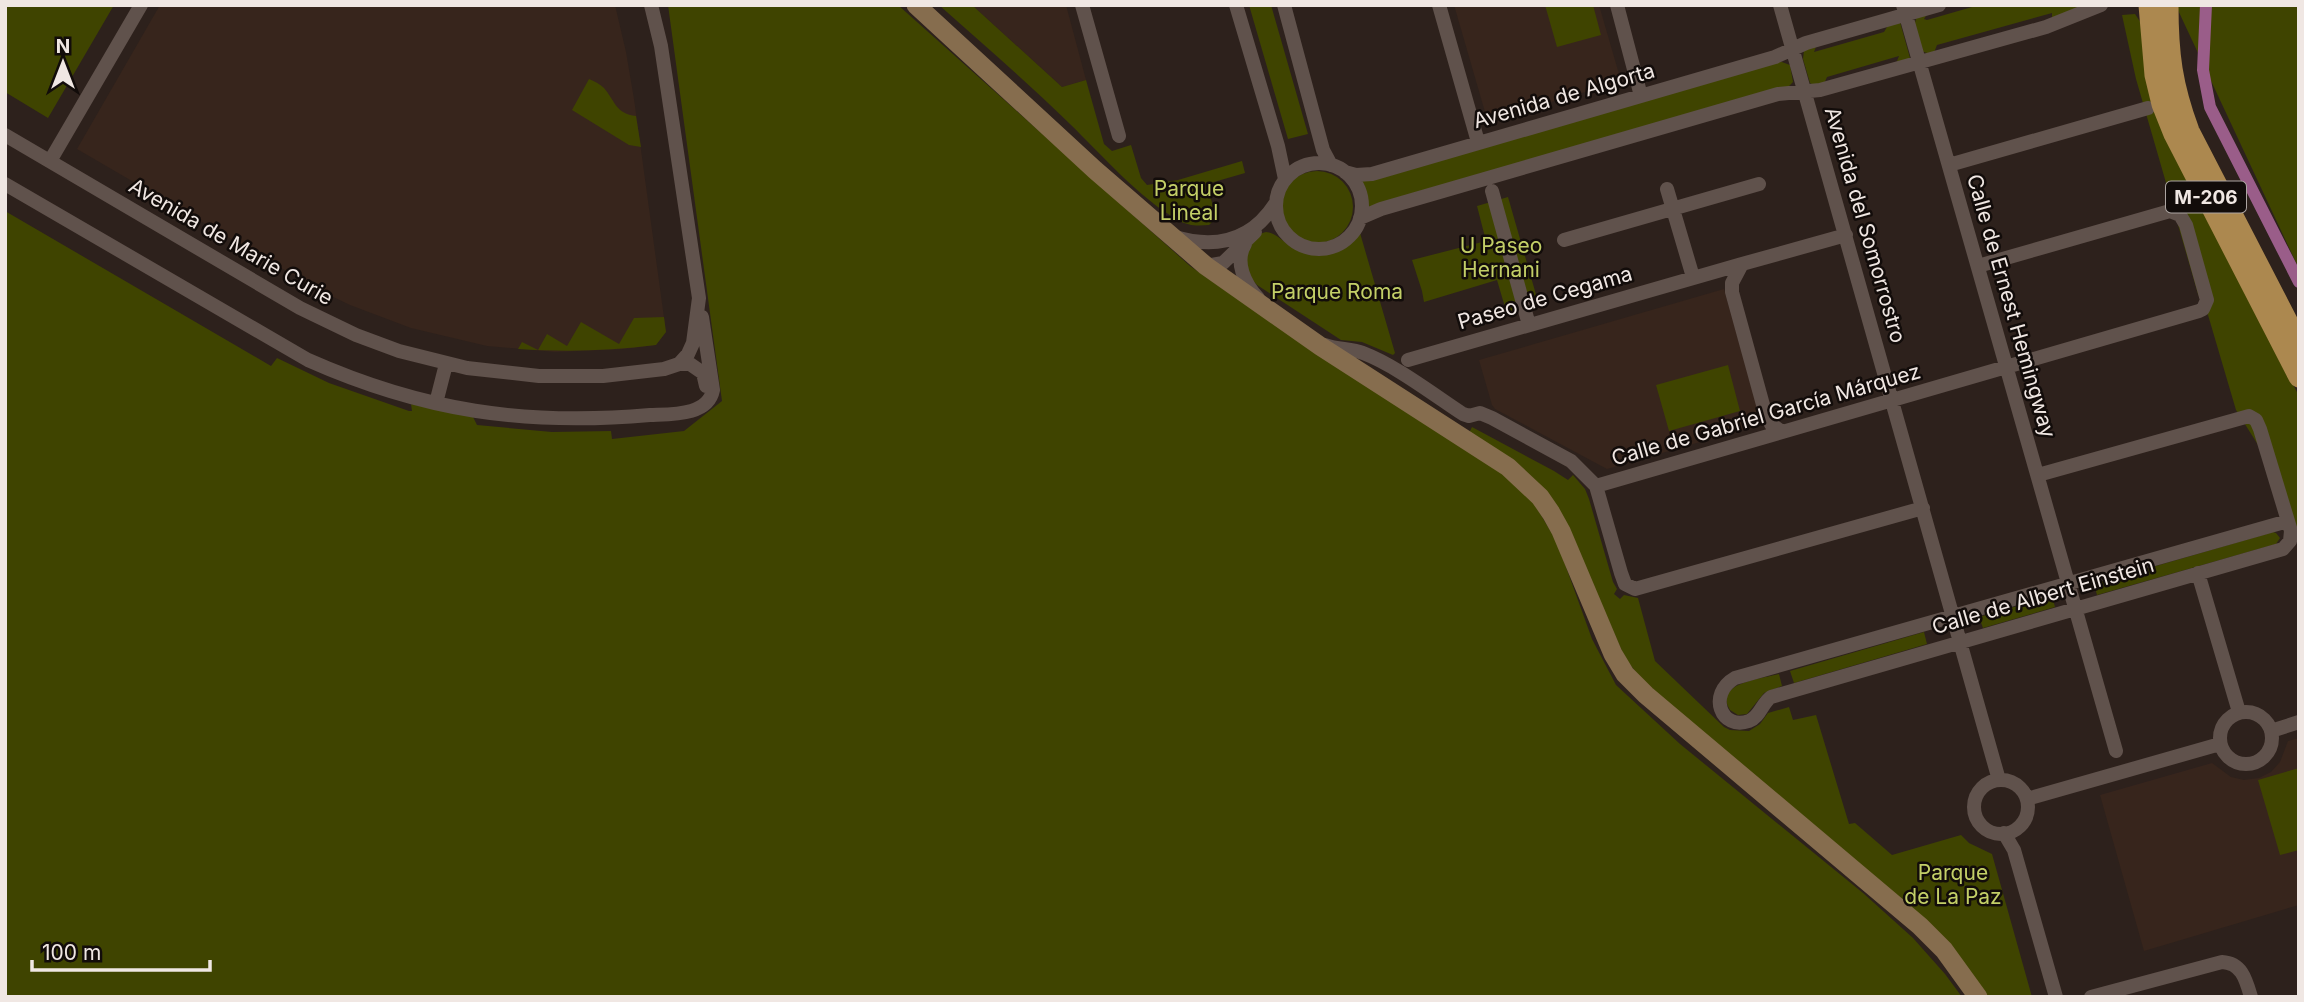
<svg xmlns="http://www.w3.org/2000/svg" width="2304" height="1002" viewBox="0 0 2304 1002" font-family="Inter,sans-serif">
	<rect width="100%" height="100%" fill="#2d211c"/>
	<!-- built -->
	<path fill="#37251c" d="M 160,5 L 615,5 L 626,52 L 634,99 L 666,332 L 656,345 L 624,349 L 555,352 L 487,346 L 411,328 L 350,305 L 319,290 L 77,149 Z
		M 972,5 L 1066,5 L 1086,80 L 1062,87 Z
		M 1454,5 L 1599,5 L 1619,74 L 1613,84 L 1495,118 L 1485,112 Z
		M 1724,289 L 1762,424 L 1607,469 L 1495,409 L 1492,405 L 1479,360 Z
		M 2299,738 L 2299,905 L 2144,951 L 2100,795 L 2212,763 L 2231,777 L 2244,780 L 2259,778 L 2271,772 L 2280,762 L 2288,741 Z"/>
	<!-- green -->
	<path fill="#3f4400" d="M 5,5 L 114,5 L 48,118 L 5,92 Z
		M 668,5 L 898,5 L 1190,266 L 1295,339 L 1489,462 L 1532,500 L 1557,542 L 1592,639 L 1616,685 L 1680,744 L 1863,893 L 1913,938 L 1945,974 L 1962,997 L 5,997 L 5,211 L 271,366 L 277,358 L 329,383 L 409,411 L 412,411 L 411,404 L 473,417 L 477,425 L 552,432 L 611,431 L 612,439 L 684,431 L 722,401 Z
		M 939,5 L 972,5 L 1062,87 L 1086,80 L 1104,144 L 1112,151 L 1131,145 L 1141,178 L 1147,185 L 1178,180 L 1242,161 L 1245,173 L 1207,184 L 1216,218 L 1209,225 C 1197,226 1188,226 1178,220 C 1140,199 1101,154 1070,124 C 1028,83 983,44 939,5 Z
		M 1249,5 L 1271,5 L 1308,134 L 1288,139 Z
		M 1545,5 L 1593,5 L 1601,35 L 1557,47 Z
		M 1979,5 L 2083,5 L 2052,21 L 2052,13 L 1937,45 L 1933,55 L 1921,51 L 1914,26 L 1917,16 L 1929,11 L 1924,19 L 1927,20 Z
		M 2177,5 L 2299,5 L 2299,269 L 2177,8 Z
		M 2135,14 L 2143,26 L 2168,142 L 2299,396 L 2299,537 L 2286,534 L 2260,448 L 2236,410 L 2208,315 L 2198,294 L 2178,225 L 2188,217 L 2182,207 L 2171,200 L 2136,79 L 2122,15 Z
		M 1890,22 L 1900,22 L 1910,58 L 1895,66 L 1899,56 L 1827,77 L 1823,86 L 1813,85 L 1810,83 L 1803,59 L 1804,50 L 1817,44 L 1814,52 L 1884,32 Z
		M 1779,61 L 1790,65 L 1793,82 L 1787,88 L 1370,207 L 1368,206 L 1361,181 Z
		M 589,79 C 594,81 600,84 604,88 C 615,101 616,114 636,116 L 641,147 L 629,145 L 572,110 Z
		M1281 207a36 36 0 1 1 72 0a36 36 0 1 1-72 0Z
		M 1508,197 L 1539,305 L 1507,314 L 1497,280 L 1424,302 L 1422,291 L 1412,260 L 1486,241 L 1477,206 Z
		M 1266,232 C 1277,233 1284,243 1295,249 C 1319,261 1343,252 1360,233 L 1395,353 L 1393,355 L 1362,342 L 1341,340 L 1257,285 L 1249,276 L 1245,250 L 1259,234 Z
		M 664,317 L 666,332 L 656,345 C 610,351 565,352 518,349 L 522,342 L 538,350 L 547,334 L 567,346 L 581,322 L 619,344 L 634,318 Z
		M 1728,365 L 1740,411 L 1669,431 L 1656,385 Z
		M 1472,427 L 1554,471 L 1568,480 L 1573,475 L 1585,489 L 1589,499 L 1613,582 L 1617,589 L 1614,594 L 1620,599 L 1624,595 L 1638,598 L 1655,661 L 1724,727 L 1730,730 L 1749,731 L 1760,724 L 1768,713 L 1789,707 L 1793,720 L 1816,715 L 1849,824 L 1855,823 L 1892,855 L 1961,835 L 1969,843 L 1992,854 L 2032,997 L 1986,997 L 1682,720 L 1639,676 L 1625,658 L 1570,532 L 1469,433 Z
		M 2273,532 L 2276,533 L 2280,538 L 2276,544 L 2097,595 L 2094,584 Z
		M 2052,596 L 2055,607 L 1983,628 L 1979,617 Z
		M 1924,632 L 1927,644 L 1794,683 L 1790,671 Z
		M 1779,674 L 1782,686 L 1764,693 L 1747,714 L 1738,715 L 1730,710 C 1713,683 1761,679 1779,674 Z
		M 2299,768 L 2299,850 L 2280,855 L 2258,780 Z"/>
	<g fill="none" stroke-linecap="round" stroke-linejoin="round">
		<!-- canal -->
		<path stroke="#9a5d89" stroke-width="12" d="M 2206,5 L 2203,70 L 2210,107 L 2299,282"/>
		<!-- street -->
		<path stroke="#60524c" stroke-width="14" d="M 1082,5 L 1119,136
			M 1236,5 L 1278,146 L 1285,179
			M 1284,5 L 1323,150 L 1331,165
			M 1439,5 L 1478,142
			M 1617,5 L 1641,96
			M 1780,5 L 1999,780
			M 1903,5 L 2116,751
			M 5,135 L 300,308 L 356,335 L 399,351 L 467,368 L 539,376 L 603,376 L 664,369 L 679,364 L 688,354 L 693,343 L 699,298 L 661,46 L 651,5
			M 50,161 L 141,5
			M1276 206a43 43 0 1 1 86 0a43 43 0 1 1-86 0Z
			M 1949,165 L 2148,108
			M 1345,172 L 1356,175 L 1372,174 L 1775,57 L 1806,43 L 1939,5
			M 5,184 L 308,360 C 423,411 524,426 650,415 C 671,414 708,416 713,390 L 702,317
			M 1667,189 L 1693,277
			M 1492,191 L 1529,325
			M 1360,218 L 1381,209 L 1778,94 L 1820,90 L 2046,27 L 2101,5
			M 1175,237 C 1216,249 1251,241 1275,204
			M 1564,240 L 1759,184
			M 1245,244 C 1234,262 1245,284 1258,298
			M 1206,266 L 1223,263 L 1255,232
			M 1325,345 C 1338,350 1351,348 1363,353 C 1395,365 1434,395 1463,414 L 1469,416 L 1480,413 L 1492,418 L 1571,461 L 1596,486 L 2199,311 L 2203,309 L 2207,300 L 2186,225 L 2180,215 L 2170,211 L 1978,266
			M 1408,360 L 1742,264
			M 679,364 L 690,364 L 703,373 L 706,386
			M 436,403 L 446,364
			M 1782,432 L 1771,424 L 1765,412 L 1732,292 L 1732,283 L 1742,264 L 1846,235
			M 2038,475 L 2249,416 L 2256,420 L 2260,429 L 2291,531 L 2290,541 L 2283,549 L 1771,697 C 1762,703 1760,717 1749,721 C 1721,731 1707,694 1735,678 L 2288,521
			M 1596,486 L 1621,573 L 1625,584 L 1635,589 L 1923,508
			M 2198,573 L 2239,712
			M2220 738a26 26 0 1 1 52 0a26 26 0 1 1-52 0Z
			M 2271,731 L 2299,722
			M1974 807a27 27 0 1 1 54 0a27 27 0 1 1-54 0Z
			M 2027,799 L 2220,744
			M 2004,833 L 2014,850 L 2056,997
			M 2091,997 L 2222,962 C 2242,963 2246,980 2251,997"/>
		<!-- secondary -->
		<path stroke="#866d4e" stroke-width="19" d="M 916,5 L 1095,170 L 1206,266 L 1320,346 L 1508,467 L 1540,497 L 1551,513 L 1561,531 L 1613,654 L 1625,674 L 1646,695 L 1920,926 L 1944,950 L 1978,997"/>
		<!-- primary -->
		<path stroke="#ac884f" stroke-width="21" d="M 2149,5 L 2155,75 L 2162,104 L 2174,134 L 2299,377
			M 2168,5 C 2168,54 2172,85 2189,131 L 2299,344"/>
	</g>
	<g text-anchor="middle" stroke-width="5" stroke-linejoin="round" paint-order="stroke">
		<!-- shield labels -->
		<rect fill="#120c0a" stroke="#ada5a2" stroke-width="2" x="2166" y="181.5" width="80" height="31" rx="5"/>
		<g font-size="19" font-weight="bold" fill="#f0e7e3">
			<text x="2206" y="204">M-206</text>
		</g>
		<!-- street labels -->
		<g font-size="21" fill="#f0e7e3" stroke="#120c0a">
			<text transform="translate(1564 96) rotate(-16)" y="7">Avenida de Algorta</text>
			<text transform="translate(1865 225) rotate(74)" y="7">Avenida del Somorrostro</text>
			<text transform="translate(231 242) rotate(30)" y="7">Avenida de Marie Curie</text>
			<text transform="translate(1545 298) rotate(-16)" y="7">Paseo de Cegama</text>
			<text transform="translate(2011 306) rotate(74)" y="7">Calle de Ernest Hemingway</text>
			<text transform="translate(1766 415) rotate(-16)" y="7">Calle de Gabriel García Márquez</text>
			<text transform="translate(2043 596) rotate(-16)" y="7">Calle de Albert Einstein</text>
		</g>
		<!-- park labels -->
		<g font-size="21" fill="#c3cf67" stroke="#120c0a">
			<text x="1189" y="196">Parque<tspan x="1189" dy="24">Lineal</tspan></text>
			<text x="1501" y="253">U Paseo<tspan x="1501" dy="24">Hernani</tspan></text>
			<text x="1337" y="299">Parque Roma</text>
			<text x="1953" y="880">Parque<tspan x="1953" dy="24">de La Paz</tspan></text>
		</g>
	</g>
	<!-- border -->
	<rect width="2304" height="1002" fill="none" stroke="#f0e7e3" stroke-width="14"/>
	<!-- north arrow -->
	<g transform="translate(63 63)" stroke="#120c0a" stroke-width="5" paint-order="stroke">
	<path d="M0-5L12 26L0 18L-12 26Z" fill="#f0e7e3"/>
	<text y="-10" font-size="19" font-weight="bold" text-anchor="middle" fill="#f0e7e3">N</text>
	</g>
	<!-- scale -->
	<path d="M32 960v10h178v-10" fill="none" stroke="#f0e7e3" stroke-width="3.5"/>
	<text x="42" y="960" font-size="21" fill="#f0e7e3" stroke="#120c0a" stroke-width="5" paint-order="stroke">100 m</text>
</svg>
